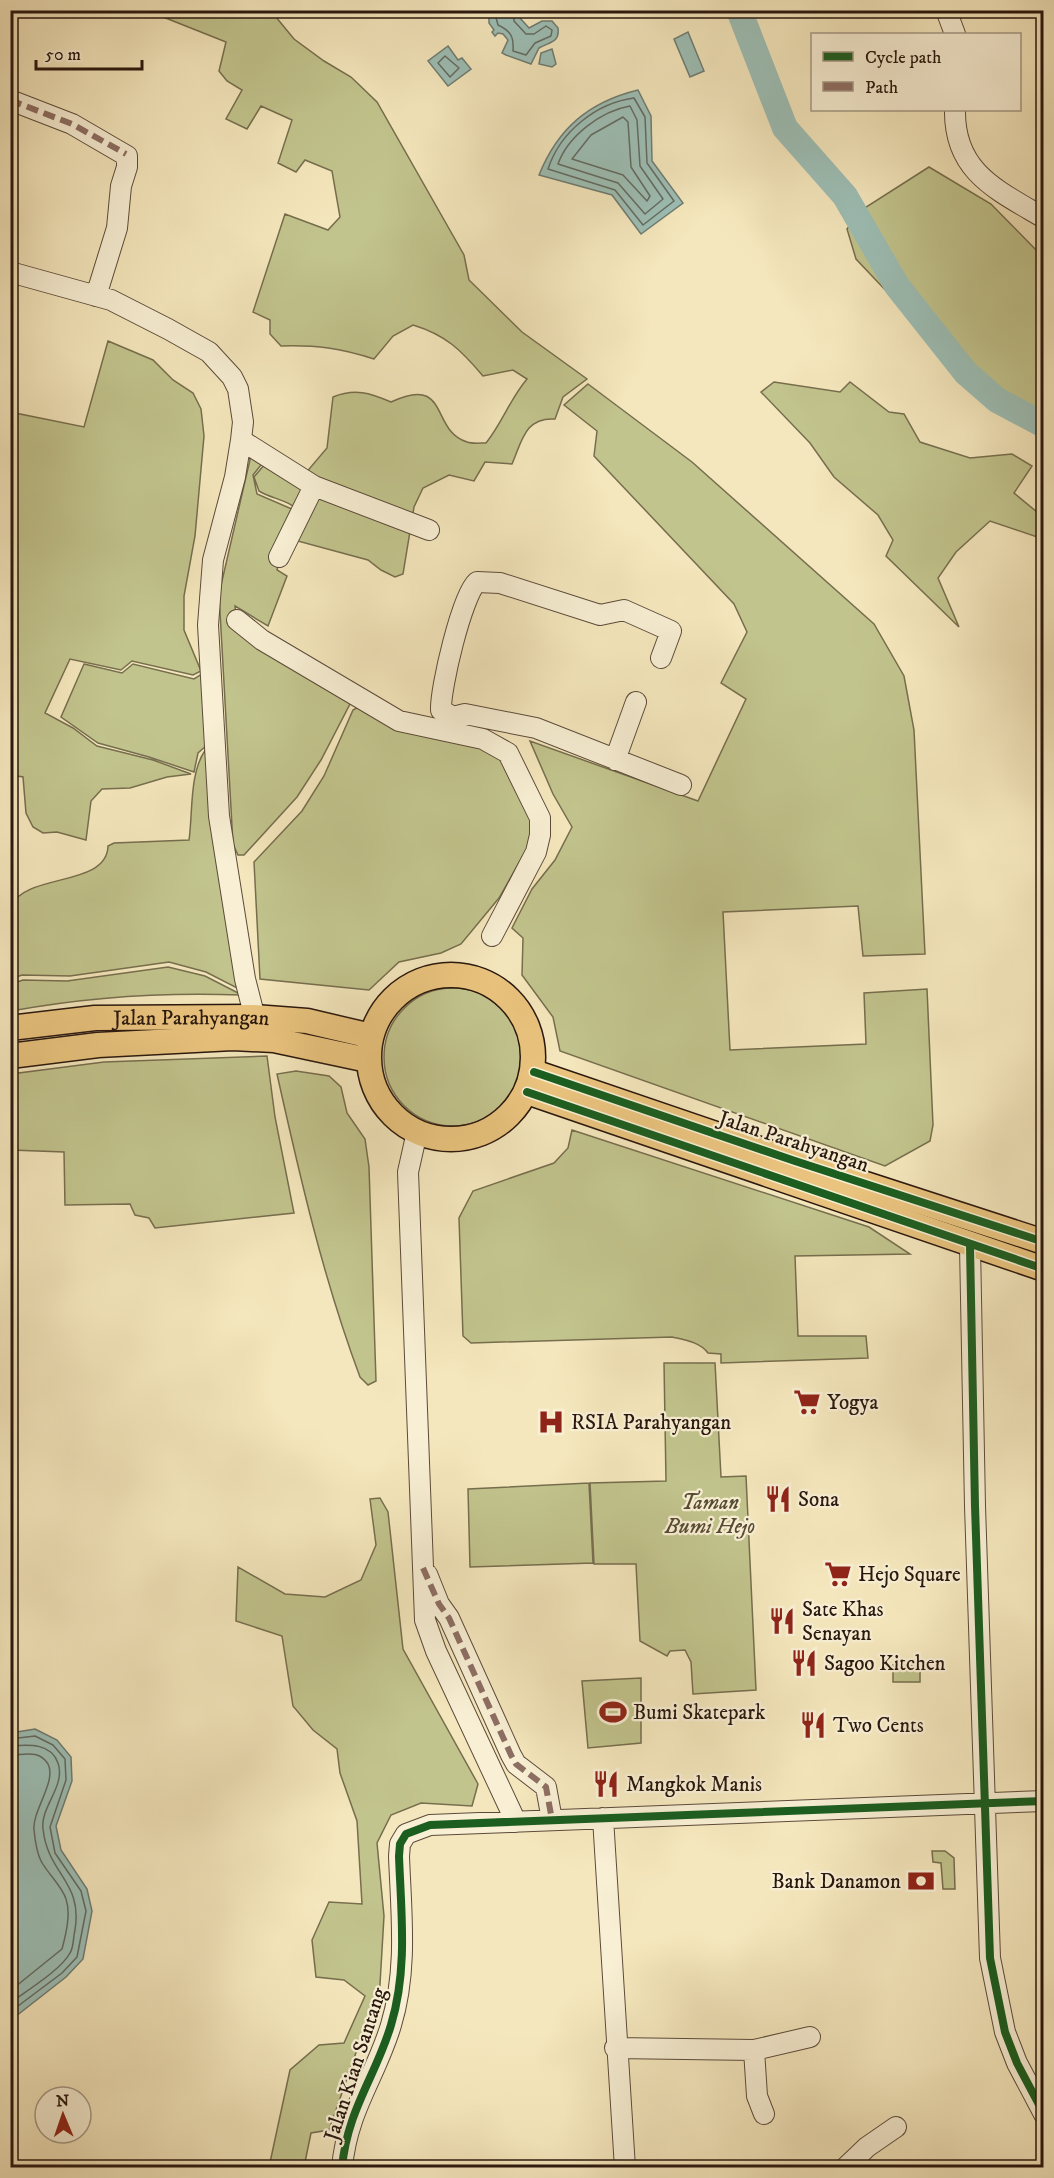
<svg xmlns="http://www.w3.org/2000/svg" width="1054" height="2178" viewBox="0 0 1054 2178" font-family="'IM FELL DW Pica',serif">
	<rect width="100%" height="100%" fill="#f5e7bd"/>
	<filter id="stains"><feTurbulence type="fractalNoise" baseFrequency=".00333" numOctaves="4"/><feColorMatrix values="0 0 0 0 .2 0 0 0 0 .09 0 0 0 0 .02 0 0 0 .5 -.17"/></filter>
	<radialGradient id="worn" r=".72"><stop offset=".6" stop-color="#630" stop-opacity="0"/><stop offset="1" stop-color="#630" stop-opacity=".3"/></radialGradient>
	<!-- green -->
	<path fill="#c2c48d" stroke="#766e4e" stroke-width="1.5" d="M 148,11 L 271,11 L 294,39 L 324,61 L 351,77 L 377,102 L 464,255 L 469,280 L 522,332 L 587,379 L 563,397 L 555,419 C 525,417 522,441 512,464 L 485,462 L 474,481 L 449,475 L 423,488 L 414,507 L 403,574 L 395,577 L 381,570 L 368,560 L 294,540 L 299,511 C 289,500 272,499 259,491 L 254,477 L 265,464 L 305,474 L 327,448 L 333,397 C 355,388 370,393 391,402 C 450,374 430,431 467,442 C 472,444 480,443 486,443 C 502,423 510,399 527,379 L 513,370 L 483,376 C 461,350 446,335 413,325 L 393,336 L 374,359 C 340,348 317,345 281,346 L 270,334 L 270,320 L 253,312 L 285,214 L 328,230 L 340,217 L 332,171 L 305,160 L 296,172 L 278,163 L 292,120 L 261,106 L 247,129 L 226,119 L 242,90 L 227,81 L 219,71 L 226,42 Z
		M 929,167 L 991,204 L 1043,257 L 1043,427 L 1029,412 L 985,390 L 934,343 L 920,312 L 889,294 L 856,259 L 847,229 L 863,209 Z
		M 108,341 L 153,360 L 173,380 L 193,393 L 201,409 L 204,436 L 195,536 L 184,596 L 184,630 L 201,671 L 193,675 L 132,661 L 121,670 L 70,659 L 45,713 L 73,728 L 97,746 L 153,760 L 191,774 L 167,777 L 130,788 L 102,789 L 91,801 L 86,840 L 57,832 L 43,833 L 33,827 L 26,813 L 23,777 L 11,775 L 10,513 L 13,507 L 10,500 L 10,412 L 84,427 Z
		M 774,382 L 840,392 L 850,382 L 889,412 L 904,414 L 920,442 L 970,458 L 1012,454 L 1032,466 L 1014,493 L 1043,517 L 1043,539 L 990,521 L 956,552 L 938,578 L 959,627 L 886,556 L 893,540 L 878,515 L 834,477 L 810,443 L 761,392 Z
		M 588,384 L 692,462 L 874,624 L 904,676 L 914,730 L 925,954 L 863,956 L 858,906 L 723,912 L 730,1050 L 866,1044 L 864,993 L 927,989 L 933,1125 L 930,1141 L 885,1166 L 560,1051 L 553,1017 L 522,975 L 523,938 L 512,928 L 532,889 L 555,860 L 572,827 L 553,794 L 530,741 L 698,801 L 746,699 L 721,683 L 747,632 L 734,604 L 594,456 L 597,431 L 564,405 Z
		M 252,451 L 265,460 L 253,475 L 257,494 L 294,510 L 277,570 L 287,576 L 268,626 L 235,606 L 237,628 L 351,702 L 321,760 L 297,797 L 244,855 L 238,855 L 233,844 L 219,594 Z
		M 84,664 L 122,673 L 133,664 L 194,679 L 205,672 L 206,746 L 198,753 L 194,772 L 149,757 L 98,743 L 61,717 Z
		M 362,705 L 472,742 L 501,756 L 535,814 L 528,847 L 499,898 L 461,944 L 441,953 L 399,962 L 369,990 L 260,979 L 254,862 L 302,811 L 324,776 L 353,710 Z
		M 206,749 L 239,989 L 206,972 L 169,962 L 70,976 L 22,975 L 11,979 C 11,964 7,916 12,905 C 27,873 107,887 108,846 L 114,843 L 189,840 C 193,813 189,772 206,749 Z
		M 168,967 L 205,976 L 242,995 C 165,992 87,997 11,1011 L 11,984 L 23,980 L 67,981 Z
		M384 1057a69 69 0 1 1 138 0a69 69 0 1 1-138 0Z
		M 267,1056 L 275,1117 L 294,1213 L 155,1228 L 149,1218 L 135,1215 L 130,1204 L 65,1205 L 64,1152 L 11,1150 L 11,1074 L 104,1062 Z
		M 296,1071 L 329,1076 L 341,1087 L 347,1113 L 365,1139 L 369,1167 L 376,1381 L 368,1385 L 360,1377 C 323,1278 300,1177 277,1074 Z
		M 572,1130 L 869,1227 L 910,1254 L 795,1256 L 798,1336 L 866,1336 L 868,1358 L 721,1363 L 721,1354 L 708,1353 C 700,1342 685,1340 672,1337 L 471,1343 L 463,1336 L 459,1218 L 473,1191 L 554,1163 L 568,1148 Z
		M 664,1363 L 715,1363 L 721,1477 L 746,1476 L 756,1690 L 693,1694 L 691,1662 L 685,1650 L 670,1651 L 667,1656 L 640,1641 L 636,1564 L 594,1564 L 590,1483 L 666,1481 Z
		M 589,1483 L 593,1563 L 470,1567 L 468,1489 Z
		M 380,1498 L 388,1512 L 403,1649 L 478,1784 L 472,1806 L 421,1803 L 391,1815 L 377,1843 L 384,1916 L 379,2001 L 359,2044 L 329,2130 L 311,2133 L 304,2167 L 269,2167 L 290,2070 L 319,2045 L 344,2043 L 365,1996 L 344,1980 L 316,1977 L 312,1940 L 329,1902 L 362,1904 L 357,1821 L 340,1773 L 337,1749 L 313,1730 L 293,1706 L 282,1636 L 236,1621 L 238,1567 L 285,1594 L 325,1597 L 361,1580 L 376,1545 L 370,1499 Z
		M 893,1665 L 920,1665 L 920,1682 L 893,1682 Z
		M 641,1678 L 641,1743 L 588,1748 L 582,1681 Z
		M 932,1851 L 945,1851 L 954,1858 L 955,1889 L 943,1889 L 941,1863 L 933,1862 Z"/>
	<!-- water -->
	<path fill="#9dbfb6" stroke="#6f7c73" stroke-width="1.5" d="M 489,11 L 522,11 L 520,18 L 529,28 L 542,21 L 552,21 L 558,28 C 560,43 549,42 539,48 L 531,64 L 506,55 L 502,53 L 508,40 L 503,34 L 498,33 L 495,36 L 492,32 L 494,30 L 489,23 Z
		M 688,32 L 704,71 L 690,77 L 674,39 Z
		M 448,46 L 458,60 L 462,58 L 471,69 L 448,86 L 428,61 Z
		M 552,49 L 556,64 L 552,67 L 539,64 L 541,53 Z
		M 638,90 L 651,116 L 652,161 L 683,203 L 641,234 L 612,195 L 539,175 C 558,128 589,102 638,90 Z
		M 35,1729 L 57,1740 L 71,1757 L 72,1781 L 56,1826 L 61,1850 L 87,1889 L 92,1911 L 83,1959 L 66,1977 L 11,2020 L 11,1733 Z"/>
	<g fill="none" stroke-linecap="round" stroke-linejoin="round">
		<!-- shore -->
		<path stroke="#636b62" stroke-width="1.5" d="M 494,10 L 498,25 C 511,31 514,37 513,51 L 526,55 L 535,43 L 551,36 L 552,30 L 546,26 L 534,34 L 526,34 L 514,21 L 514,10
			M 445,56 L 459,68 L 450,77 L 438,63 Z
			M 634,98 L 645,117 L 647,163 L 674,201 L 643,225 L 615,190 L 548,169 C 560,132 596,103 634,98 Z
			M 630,106 L 637,120 L 640,166 L 663,199 L 645,214 L 618,183 L 558,164 C 568,136 601,111 630,106 Z
			M 623,117 L 628,122 L 631,167 L 650,196 L 647,201 L 623,175 L 572,159 L 591,135 Z
			M 10,1739 L 35,1736 L 53,1745 L 65,1759 L 66,1780 L 50,1827 L 55,1853 L 81,1891 L 86,1911 L 77,1957 L 62,1973 L 10,2012
			M 10,1746 C 27,1745 51,1742 58,1763 C 66,1786 40,1807 43,1829 C 48,1875 83,1881 75,1930 C 73,1937 74,1947 70,1953 C 61,1970 26,1991 10,2003
			M 10,1755 C 24,1755 39,1749 48,1764 C 57,1781 32,1811 34,1830 C 35,1840 37,1853 41,1861 C 48,1874 62,1886 66,1899 C 71,1914 66,1934 62,1949 L 10,1991"/>
		<!-- river -->
		<path stroke="#9dbfb6" stroke-width="26" d="M 739,10 L 785,128 L 845,196 L 897,286 L 966,373 L 997,400 L 1044,425"/>
		<defs>
			<path id="minor" d="M 946,10 L 955,34
				M 10,100 L 72,124 L 127,156 L 127,167 L 121,186 L 117,228 L 96,296
				M 955,110 C 954,172 997,190 1044,218
				M 10,272 L 111,300 L 168,329 L 209,352 L 232,377 L 238,389 L 243,422 L 241,440 L 235,477 L 213,560 L 208,625 L 219,816 L 245,979 L 258,1030
				M 241,440 L 314,486 L 429,530
				M 279,557 L 314,486
				M 237,620 L 262,640 L 399,721 L 483,739 L 508,753 L 540,818 L 540,835 L 536,852 L 492,936
				M 453,717 L 441,710 C 440,689 462,595 477,582 L 500,583 L 600,615 L 624,610 L 671,631 L 661,658
				M 450,729 L 453,717 L 465,714 L 536,728 L 681,785
				M 615,760 L 636,702
				M 417,1132 L 408,1172 L 425,1620 L 436,1651 L 516,1822
				M 970,1246 L 975,1506 L 990,1958 L 1005,2032 L 1017,2063 L 1044,2114
				M 427,1574 L 439,1604 L 449,1618 L 511,1755 L 516,1764 L 546,1787 L 552,1820
				M 603,1818 L 625,2168
				M 615,2048 L 754,2050 L 810,2037
				M 754,2050 L 757,2096 L 764,2114
				M 342,2168 C 347,2110 376,2076 391,2025 C 408,1969 401,1912 399,1856 L 400,1844 L 406,1834 L 430,1825 L 1044,1801
				M 845,2168 L 867,2147 L 896,2127"/>
			<g id="major">
				<circle cx="451" cy="1057" r="82"/>
				<path id="s1" d="M 10,1028 L 95,1018 L 254,1017 L 307,1021 L 371,1036"/>
				<path d="M 10,1056 L 98,1045 L 233,1038 L 274,1040 L 368,1060"/>
				<path d="M 534,1072 L 795,1161 L 1044,1242"/>
				<path d="M 527,1092 L 1044,1269"/>
			</g>
		</defs>
		<!-- minor casing -->
		<use href="#minor" stroke="#5c4b3a" stroke-width="22"/>
		<!-- major casing -->
		<use href="#major" stroke="#29170e" stroke-width="27"/>
		<!-- minor -->
		<use href="#minor" stroke="#f8efd4" stroke-width="20"/>
		<!-- major -->
		<use href="#major" stroke="#eac47e" stroke-width="24"/>
		<!-- quiet -->
		<path stroke="#8d6e63" stroke-width="6" stroke-dasharray="12 6" stroke-linecap="butt" d="M 10,100 L 72,124 L 126,154
			M 423,1568 L 439,1604 L 449,1618 L 511,1755 L 516,1764 L 546,1787 L 552,1820"/>
		<defs>
			<path id="cycleway" d="M 534,1072 L 795,1161 L 1044,1242
				M 527,1092 L 1044,1269
				M 970,1246 L 975,1506 L 990,1958 L 1005,2032 L 1017,2063 L 1044,2114
				M 342,2168 C 347,2110 376,2076 391,2025 C 408,1969 401,1912 399,1856 L 400,1844 L 406,1834 L 430,1825 L 1044,1801"/>
		</defs>
		<!-- cycleway casing -->
		<use href="#cycleway" stroke="#f8efd4" stroke-width="11"/>
		<!-- cycleway -->
		<use href="#cycleway" stroke="#1b5e20" stroke-width="8"/>
	</g>
	<!-- icons -->
	<defs>
		<symbol id="supermarket-bare" viewBox="-9 -9 18 18"><path d="M-6-5.5h2.5l.6 2H6L4.5 2H-2.5L-4.4-4H-6ZM-1.5 3.2a1.3 1.3 0 1 0 .1 0ZM3 3.2a1.3 1.3 0 1 0 .1 0Z" fill="#8f2418" stroke="#f8efd4" stroke-width="2.5" paint-order="stroke"/></symbol>
		<symbol id="hospital-bare" viewBox="-9 -9 18 18"><path d="M-5-5h3v3.5h4V-5h3V5h-3V1.5h-4V5h-3Z" fill="#8f2418" stroke="#f8efd4" stroke-width="2.5" paint-order="stroke"/></symbol>
		<symbol id="restaurant-bare" viewBox="-9 -9 18 18"><path d="M-5-6h1v4h1v-4h1v4h1v-4h1v5L-1.5 .5V6h-2V.5L-5-1ZM5-6V6H3V1.5H1.5Q1.5-4 5-6Z" fill="#8f2418" stroke="#f8efd4" stroke-width="2.5" paint-order="stroke"/></symbol>
		<symbol id="stadium-bare" viewBox="-9 -9 18 18"><path d="M0-5a6.5 5 0 1 0 0 10a6.5 5 0 1 0 0-10ZM-3.5-1.8h7v3.6h-7Z" fill="#8f2418" stroke="#f8efd4" stroke-width="2.5" paint-order="stroke"/></symbol>
		<symbol id="bank-bare" viewBox="-9 -9 18 18"><path d="M-6-4H6V4H-6ZM0-2.3a2.3 2.3 0 1 0 0 4.6a2.3 2.3 0 1 0 0-4.6Z" fill="#8f2418" stroke="#f8efd4" stroke-width="2.5" paint-order="stroke"/></symbol>
	</defs>
	<g fill-rule="evenodd">
		<use href="#supermarket-bare" x="788" y="1383" width="38" height="38"/>
		<use href="#hospital-bare" x="532" y="1403" width="38" height="38"/>
		<use href="#restaurant-bare" x="759" y="1480" width="38" height="38"/>
		<use href="#supermarket-bare" x="819" y="1555" width="38" height="38"/>
		<use href="#restaurant-bare" x="763" y="1602" width="38" height="38"/>
		<use href="#restaurant-bare" x="785" y="1644" width="38" height="38"/>
		<use href="#stadium-bare" x="594" y="1693" width="38" height="38"/>
		<use href="#restaurant-bare" x="794" y="1706" width="38" height="38"/>
		<use href="#restaurant-bare" x="587" y="1765" width="38" height="38"/>
		<use href="#bank-bare" x="902" y="1862" width="38" height="38"/>
	</g>
	<g text-anchor="middle" stroke-width="4.5" stroke-linejoin="round" paint-order="stroke">
		<!-- street labels -->
		<g font-size="21" fill="#29170e" stroke="#f8efd4">
			<text dy="7" stroke="none"><textPath href="#s1" startOffset="182">Jalan Parahyangan</textPath></text>
			<text transform="translate(794 1141) rotate(18)" y="7">Jalan Parahyangan</text>
			<text transform="translate(355 2064) rotate(-72)" y="7">Jalan Kian Santang</text>
		</g>
		<!-- poi labels -->
		<g font-size="21" fill="#29170e" stroke="#f8efd4" text-anchor="start">
			<text x="827" y="1409">Yogya</text>
			<text x="571" y="1429">RSIA Parahyangan</text>
			<text x="798" y="1506">Sona</text>
			<text x="858" y="1581">Hejo Square</text>
			<text x="802" y="1616">Sate Khas<tspan x="802" dy="24">Senayan</tspan></text>
			<text x="824" y="1670">Sagoo Kitchen</text>
			<text x="633" y="1719">Bumi Skatepark</text>
			<text x="833" y="1732">Two Cents</text>
			<text x="626" y="1791">Mangkok Manis</text>
			<text x="901" y="1888" text-anchor="end">Bank Danamon</text>
		</g>
		<!-- park labels -->
		<g font-size="21" font-style="italic" fill="#574b34" stroke="#f8efd4">
			<text x="710" y="1509">Taman<tspan x="710" dy="24">Bumi Hejo</tspan></text>
		</g>
	</g>
	<!-- margin -->
	<rect width="1054" height="2178" fill="none" stroke="#f5e7bd" stroke-width="36"/>
	<rect x="12" y="12" width="1030" height="2154" fill="none" stroke="#29170e" stroke-width="3"/>
	<rect x="18" y="18" width="1018" height="2142" fill="none" stroke="#29170e" stroke-width="1.5"/>
	<!-- legend -->
	<rect x="811" y="33" width="210" height="78" fill="#f8efd4" stroke="#a59985" stroke-width="1.5"/>
	<rect x="823" y="52" width="30" height="9" fill="#1b5e20" stroke="#a59985" stroke-width="1.5"/>
	<text x="865" y="63" font-size="18" fill="#29170e">Cycle path</text>
	<rect x="823" y="82" width="30" height="9" fill="#8d6e63" stroke="#a59985" stroke-width="1.5"/>
	<text x="865" y="93" font-size="18" fill="#29170e">Path</text>
	<!-- north arrow -->
	<g transform="translate(63 2115) rotate(358)"><circle r="28" fill="#f8efd4" stroke="#a59985" stroke-width="1.5"/>
	<path d="M0-4.5L10 22L0 15L-10 22Z" fill="#8f2418"/>
	<text y="-9" font-size="16" font-weight="bold" text-anchor="middle" fill="#29170e">N</text>
	</g>
	<!-- scale -->
	<path d="M36 60v9h106v-9" fill="none" stroke="#29170e" stroke-width="3"/>
	<text x="45" y="60" font-size="18" fill="#29170e" stroke="#f8efd4" stroke-width="4.5" paint-order="stroke">50 m</text>
	<rect width="100%" height="100%" filter="url(#stains)"/>
	<rect width="100%" height="100%" fill="url(#worn)"/>
</svg>
